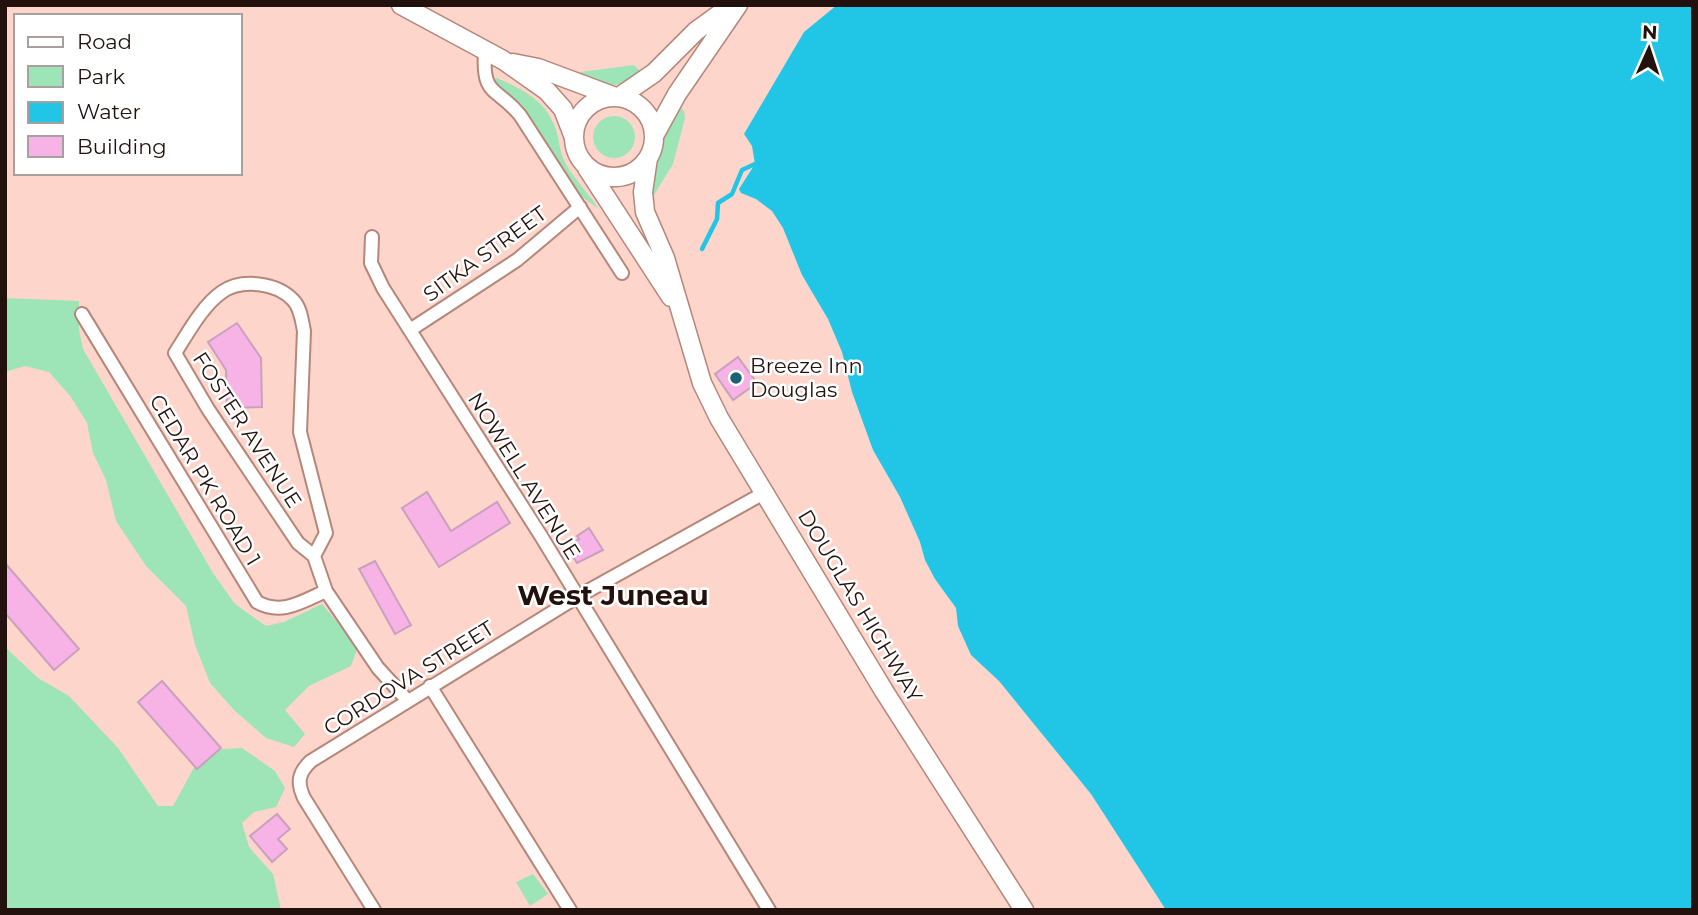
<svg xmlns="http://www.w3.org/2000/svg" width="1698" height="915" viewBox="0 0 1698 915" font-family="Montserrat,sans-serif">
	<rect width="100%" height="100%" fill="#fed5ca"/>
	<!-- green -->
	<path fill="#9de4b7" d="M 634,65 L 641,72 C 620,89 602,89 580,75 L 581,72 Z
		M 497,78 C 522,89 545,100 555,127 C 560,139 559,153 566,164 C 575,180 589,194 599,209 L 582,197 L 515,100 L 493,87 L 493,80 Z
		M 675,102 L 684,111 L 685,118 L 673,164 L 654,195 L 647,196 L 654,158 L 672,104 Z
		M593 137a21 21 0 1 1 42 0a21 21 0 1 1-42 0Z
		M 5,298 L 79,301 L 79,329 L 83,349 L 213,573 L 235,604 L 266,626 L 284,622 L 322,604 L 358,647 L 351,666 L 309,686 L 285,710 L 305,734 L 294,747 L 266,738 L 235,711 L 210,683 L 195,645 L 186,606 L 146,566 L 116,521 L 106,480 L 93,453 L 87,423 L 71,397 L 49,372 L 25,366 L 5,372 Z
		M 5,647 L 38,678 L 69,696 L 118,748 L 158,806 L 173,806 L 197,762 L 212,750 L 242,748 L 275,771 L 285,788 L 276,807 L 254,812 L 242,823 L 249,847 L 273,874 L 281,910 L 5,910 Z
		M 533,874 L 548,894 L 530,906 L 516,882 Z"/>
	<!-- water -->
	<path fill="#21c6e6" d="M 837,5 L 1693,5 L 1693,910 L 1166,910 L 1091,794 L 999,681 L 971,655 L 958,626 L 956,608 L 935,579 L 925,560 L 920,542 L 900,497 L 873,450 L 852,392 L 842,352 L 828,319 L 802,275 L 783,228 L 772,211 L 756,199 L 741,193 L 739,189 L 755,164 L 752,146 L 744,134 L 804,32 Z"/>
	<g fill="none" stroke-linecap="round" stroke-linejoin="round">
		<!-- stream -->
		<path stroke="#21c6e6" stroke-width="4.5" d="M 702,249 L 717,219 L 718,203 L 732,194 L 742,170 L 755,164"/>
	</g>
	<!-- building -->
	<path fill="#f7b2e6" stroke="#c8a1be" stroke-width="2" d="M 237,323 L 261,358 L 262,407 L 227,408 L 226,370 L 208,342 Z
		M 738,357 L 757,383 L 733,400 L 715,374 Z
		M 427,492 L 451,531 L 497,502 L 510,523 L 439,567 L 402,508 Z
		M 589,528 L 603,550 L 577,563 L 567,547 L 579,539 L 577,536 Z
		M 375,561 L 411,625 L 395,634 L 359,569 Z
		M 5,563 L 79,649 L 54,670 L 5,613 Z
		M 162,681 L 221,748 L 197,769 L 138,702 Z
		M 277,814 L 290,829 L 278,839 L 287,849 L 272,862 L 250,836 Z"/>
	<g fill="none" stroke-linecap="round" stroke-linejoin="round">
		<defs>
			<path id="minor" d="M 485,52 C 482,97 496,86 520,115 L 622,273
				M 372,237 L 371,263 L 383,288 L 541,536 L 769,910
				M 82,314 L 257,602 C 282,616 303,601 326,591
				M 410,330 L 517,260 L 580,207
				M 314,556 L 326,533 L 300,432 L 304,331 C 302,322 301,308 293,300 C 277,283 242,278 222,292 C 202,306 188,333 175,353 L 208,409 L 298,543 L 314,556 L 326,591 L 378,668 L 408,701
				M 430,686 L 570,910
				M 374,910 L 304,798 C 297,783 298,773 311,761 L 577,597 L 764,493"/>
			<path id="secondary" d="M 401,5 L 503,60 L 547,91 L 563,109 L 573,135
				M 513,63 L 538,68 L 613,96
				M574 137a40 40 0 1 1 80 0a40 40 0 1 1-80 0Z
				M 619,97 L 654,73 L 696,31 L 732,5
				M 654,136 L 677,94 L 738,5
				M 648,158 L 643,192 L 645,212 L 665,258 L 702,383 L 719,418 L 884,691 L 1024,910
				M 587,168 L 671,297"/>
		</defs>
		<!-- minor casing -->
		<use href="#minor" stroke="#b5877a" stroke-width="16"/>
		<!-- secondary casing -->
		<use href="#secondary" stroke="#b5877a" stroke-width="21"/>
		<!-- minor -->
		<use href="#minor" stroke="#fff" stroke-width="12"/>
		<!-- secondary -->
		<use href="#secondary" stroke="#fff" stroke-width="18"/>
	</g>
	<!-- markers -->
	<circle fill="#1b6272" stroke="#fff" stroke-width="2.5" cx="736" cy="378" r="7"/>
	<g text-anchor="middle" stroke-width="5" stroke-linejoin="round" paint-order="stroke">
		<!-- street labels -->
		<g font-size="21" fill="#22110d" stroke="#fff">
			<text transform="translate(485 254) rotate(-36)" y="7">SITKA STREET</text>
			<text transform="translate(247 430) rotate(57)" y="7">FOSTER AVENUE</text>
			<text transform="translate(524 476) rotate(58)" y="7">NOWELL AVENUE</text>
			<text transform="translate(205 480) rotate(59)" y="7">CEDAR PK ROAD 1</text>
			<text transform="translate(860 606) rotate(59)" y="7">DOUGLAS HIGHWAY</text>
			<text transform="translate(409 678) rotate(-32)" y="7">CORDOVA STREET</text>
		</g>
		<!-- poi labels -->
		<g font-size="21" fill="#22110d" stroke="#fff" text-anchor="start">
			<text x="750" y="373">Breeze Inn<tspan x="750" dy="24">Douglas</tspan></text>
		</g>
		<!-- district labels -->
		<g font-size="28" font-weight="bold" fill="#22110d" stroke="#fff">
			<text x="613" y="605">West Juneau</text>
		</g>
	</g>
	<!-- border -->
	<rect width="1698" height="915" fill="none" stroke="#22110d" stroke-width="14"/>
	<!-- legend -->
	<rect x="14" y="14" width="228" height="161" fill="#ffffff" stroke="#a7a09e" stroke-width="2"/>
	<rect x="28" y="37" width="35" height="10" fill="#ffffff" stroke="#a7a09e" stroke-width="2"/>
	<text x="77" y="49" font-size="21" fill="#22110d">Road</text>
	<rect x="28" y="66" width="35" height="21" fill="#9de4b7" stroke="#a7a09e" stroke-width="2"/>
	<text x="77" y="84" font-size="21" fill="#22110d">Park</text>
	<rect x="28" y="102" width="35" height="21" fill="#21c6e6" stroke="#a7a09e" stroke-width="2"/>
	<text x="77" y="119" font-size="21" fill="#22110d">Water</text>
	<rect x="28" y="136" width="35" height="21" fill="#f7b2e6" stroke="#a7a09e" stroke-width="2"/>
	<text x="77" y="154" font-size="21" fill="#22110d">Building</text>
	<!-- north arrow -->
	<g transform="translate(1649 49) rotate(3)" stroke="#ffffff" stroke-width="5" paint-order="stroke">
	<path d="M0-5L12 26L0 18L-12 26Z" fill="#22110d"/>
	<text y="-10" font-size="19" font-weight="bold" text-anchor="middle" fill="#22110d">N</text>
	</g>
</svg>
